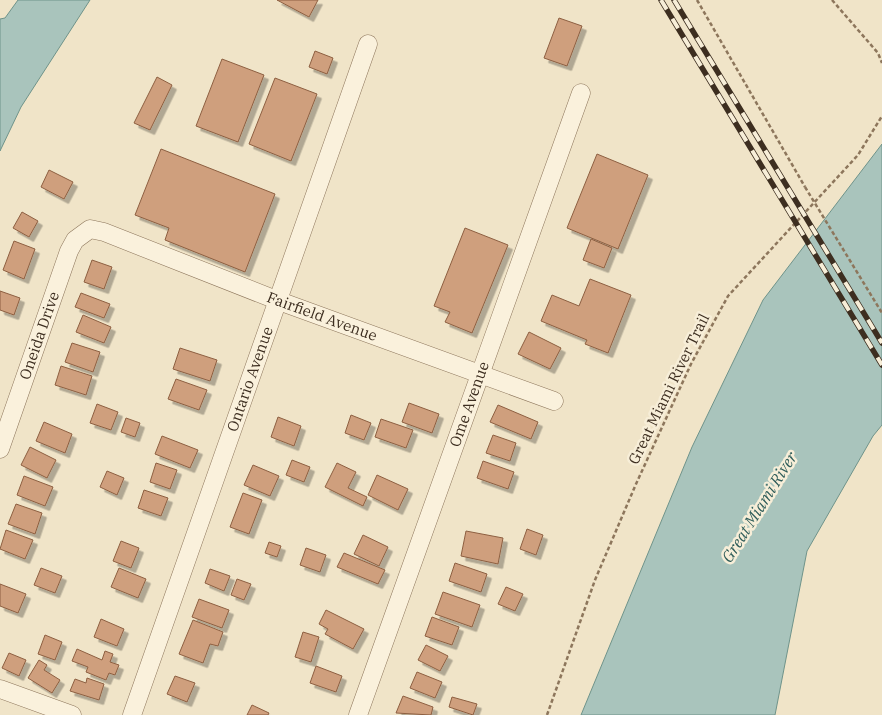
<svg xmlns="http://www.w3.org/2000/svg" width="882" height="715" viewBox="0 0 882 715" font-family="'IBM Plex Serif',serif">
	<defs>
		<filter id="shadow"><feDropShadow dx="4.5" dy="4.5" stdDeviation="0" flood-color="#0004"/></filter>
	</defs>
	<rect width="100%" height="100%" fill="#f0e4c8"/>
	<!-- water -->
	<path fill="#a9c4bc" stroke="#6f938a" d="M 18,0 L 90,0 L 21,107 L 0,151 L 0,19 L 5,18 Z
		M 882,144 L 882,425 L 873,436 L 807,551 L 775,715 L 581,715 L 692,447 L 763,300 Z"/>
	<!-- building -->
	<path fill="#cf9f7d" stroke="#8d5f41" filter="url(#shadow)" d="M 277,0 L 318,0 L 309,17 Z
		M 559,18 L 582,26 L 567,66 L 544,58 Z
		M 315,51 L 333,58 L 327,74 L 309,67 Z
		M 222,59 L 264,75 L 238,142 L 196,126 Z
		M 157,77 L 172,85 L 150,130 L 134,123 Z
		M 275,78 L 317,94 L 291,161 L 249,144 Z
		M 161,149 L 275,194 L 245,272 L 165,240 L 169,228 L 135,215 Z
		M 597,154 L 648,175 L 618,249 L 567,228 Z
		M 49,170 L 73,182 L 64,199 L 41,187 Z
		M 22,212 L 38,221 L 29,237 L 13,228 Z
		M 465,228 L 508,245 L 472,333 L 445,322 L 450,312 L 434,306 Z
		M 591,239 L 612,248 L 604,268 L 583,260 Z
		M 14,241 L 35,249 L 24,279 L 3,270 Z
		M 92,260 L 112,267 L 104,289 L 84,282 Z
		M 590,279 L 631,295 L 608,353 L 585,344 L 587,340 L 541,321 L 552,295 L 579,306 Z
		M 0,291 L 20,298 L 14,315 L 0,310 Z
		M 81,293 L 110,304 L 104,318 L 75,307 Z
		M 83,315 L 111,327 L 104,343 L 76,332 Z
		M 529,332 L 561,348 L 550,369 L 518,354 Z
		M 72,343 L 100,352 L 93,372 L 65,362 Z
		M 180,348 L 217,360 L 210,381 L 173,369 Z
		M 61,366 L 92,376 L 86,395 L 55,385 Z
		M 176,379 L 207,390 L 199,410 L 168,399 Z
		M 409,403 L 439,414 L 432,433 L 402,422 Z
		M 97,404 L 118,412 L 111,430 L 90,423 Z
		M 498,405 L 538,422 L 531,439 L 490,422 Z
		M 351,415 L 371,423 L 364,440 L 345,433 Z
		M 278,417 L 301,426 L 294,446 L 271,437 Z
		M 126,418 L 140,423 L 135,437 L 121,432 Z
		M 381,419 L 413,430 L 406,448 L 375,437 Z
		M 44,422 L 72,434 L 65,453 L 36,441 Z
		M 493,435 L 516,443 L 510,461 L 486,453 Z
		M 162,436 L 198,450 L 190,468 L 155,454 Z
		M 30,447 L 56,460 L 47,478 L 21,465 Z
		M 292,460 L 310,467 L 304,482 L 286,475 Z
		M 483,461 L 514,472 L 508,489 L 477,478 Z
		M 156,463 L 177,470 L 170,489 L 150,482 Z
		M 337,463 L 356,472 L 348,488 L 367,497 L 363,506 L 325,487 Z
		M 253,465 L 279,476 L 270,496 L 244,485 Z
		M 107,471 L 124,478 L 117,495 L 100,487 Z
		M 377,475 L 408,489 L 398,510 L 368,495 Z
		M 24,476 L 53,487 L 45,506 L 17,495 Z
		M 144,490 L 168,498 L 161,516 L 138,508 Z
		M 243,493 L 262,500 L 249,534 L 230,527 Z
		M 16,504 L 42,513 L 35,534 L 8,524 Z
		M 527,529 L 543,535 L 536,555 L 520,549 Z
		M 6,530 L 33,540 L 25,559 L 0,549 Z
		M 466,531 L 503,538 L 498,564 L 461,556 Z
		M 363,535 L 388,547 L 379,566 L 354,554 Z
		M 121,541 L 139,548 L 131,568 L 113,561 Z
		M 269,542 L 281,546 L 277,557 L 265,553 Z
		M 306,548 L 326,555 L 320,572 L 300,565 Z
		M 344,553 L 385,570 L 378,584 L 337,567 Z
		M 455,563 L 487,574 L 481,592 L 449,581 Z
		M 41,568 L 62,576 L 55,593 L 34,585 Z
		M 119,568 L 146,579 L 138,598 L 111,587 Z
		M 210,569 L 230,576 L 224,591 L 205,583 Z
		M 237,579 L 251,584 L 244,600 L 231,595 Z
		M 0,584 L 26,594 L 18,613 L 0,606 Z
		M 506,587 L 523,594 L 515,611 L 498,604 Z
		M 443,592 L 480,605 L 472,627 L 435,614 Z
		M 199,599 L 229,610 L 222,628 L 192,617 Z
		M 326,610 L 364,629 L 353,649 L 325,634 L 328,629 L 319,624 Z
		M 432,617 L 459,627 L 452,645 L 425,636 Z
		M 101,619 L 124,629 L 117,646 L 94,637 Z
		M 193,620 L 223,632 L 218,646 L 210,644 L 203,663 L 179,654 Z
		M 303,632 L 319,637 L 311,662 L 295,657 Z
		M 45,635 L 62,642 L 55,660 L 38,654 Z
		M 426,645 L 448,656 L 440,671 L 418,660 Z
		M 77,649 L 102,660 L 105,651 L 113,654 L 110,662 L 119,665 L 115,675 L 109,673 L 106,680 L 86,672 L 88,667 L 72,661 Z
		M 9,653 L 26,660 L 19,676 L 2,668 Z
		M 39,660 L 47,665 L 44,670 L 60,680 L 52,693 L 28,678 Z
		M 316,666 L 342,676 L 336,692 L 310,683 Z
		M 417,672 L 442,682 L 435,698 L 410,688 Z
		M 175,676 L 195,683 L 187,702 L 167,694 Z
		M 87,678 L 104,684 L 99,700 L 70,691 L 75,679 L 86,683 Z
		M 403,696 L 433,707 L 431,715 L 396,713 Z
		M 452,697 L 477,704 L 473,715 L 449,707 Z
		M 252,705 L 269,713 L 268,715 L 247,715 Z"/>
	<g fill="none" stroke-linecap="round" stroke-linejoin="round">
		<defs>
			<g id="minor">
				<path id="s1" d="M 0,449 L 69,251 L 75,240 L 90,229 L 104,232 L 279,301 L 554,401"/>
				<path d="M 0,689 L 72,715"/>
				<path id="s2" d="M 132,715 L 368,44"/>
				<path id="s3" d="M 358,715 L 581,93"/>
			</g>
		</defs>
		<!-- minor casing -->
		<use href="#minor" stroke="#8d765c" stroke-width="19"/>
		<!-- path -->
		<path stroke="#8d765c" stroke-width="2.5" stroke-dasharray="4 2.5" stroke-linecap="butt" d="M 697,0 L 805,187
			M 832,0 L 878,53 L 882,63
			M 547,715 L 595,580 L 636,484 L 691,364 L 728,296 L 858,155 L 882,116"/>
		<!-- minor -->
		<use href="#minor" stroke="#faf1dc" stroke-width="18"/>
		<defs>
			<path id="rail" d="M 661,0 L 882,365
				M 674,0 L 882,343"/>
		</defs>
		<!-- rail casing -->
		<use href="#rail" stroke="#3d2e20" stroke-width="5.5"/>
		<!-- rail -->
		<use href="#rail" stroke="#f7eed8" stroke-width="4" stroke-dasharray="11" stroke-linecap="butt"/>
		<!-- path-bridge -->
		<path stroke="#8d765c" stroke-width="2.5" stroke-dasharray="4 2.5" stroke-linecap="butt" d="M 805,187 L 882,313"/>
	</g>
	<g text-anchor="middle" stroke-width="5" stroke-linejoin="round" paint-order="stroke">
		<!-- street labels -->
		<g font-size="15" fill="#3d2e20" stroke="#f7eed8">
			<text dy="5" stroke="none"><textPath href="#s1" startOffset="489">Fairfield Avenue</textPath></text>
			<text dy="5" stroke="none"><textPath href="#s1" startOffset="120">Oneida Drive</textPath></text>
			<text dy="5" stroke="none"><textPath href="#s2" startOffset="356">Ontario Avenue</textPath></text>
			<text transform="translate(669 389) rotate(-64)" y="5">Great Miami River Trail</text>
			<text dy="5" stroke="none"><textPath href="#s3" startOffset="330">Ome Avenue</textPath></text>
		</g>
		<!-- water labels -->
		<g font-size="16" font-style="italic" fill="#2f5d5a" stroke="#f7eed8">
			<text transform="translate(759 507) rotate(-58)" y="6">Great Miami River</text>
		</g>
	</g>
</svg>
